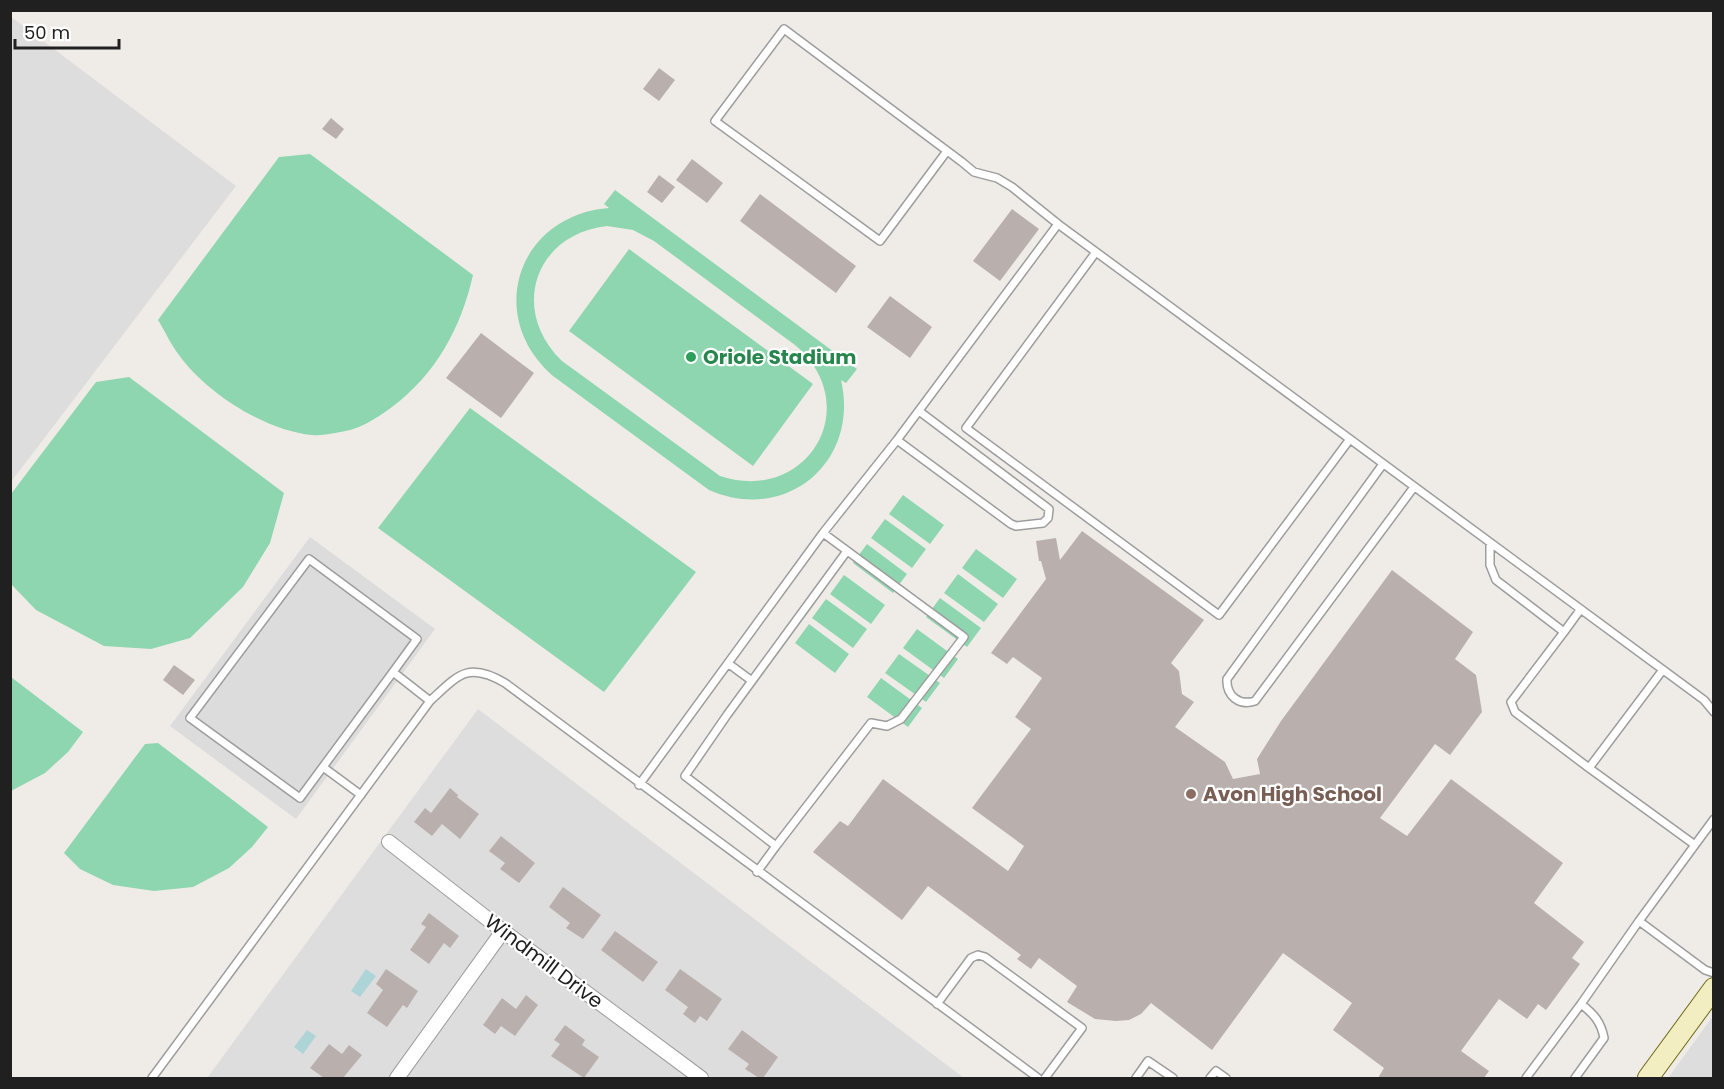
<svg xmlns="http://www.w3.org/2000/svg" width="1724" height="1089" viewBox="0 0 1724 1089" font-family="Poppins,sans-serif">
	<rect width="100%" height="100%" fill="#efece8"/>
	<!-- residential -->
	<path fill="#dedddd" d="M 10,16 L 236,186 L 11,482 L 10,482 Z
		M 478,709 L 964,1078 L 207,1078 Z
		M 1713,1016 L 1713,1078 L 1668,1078 Z"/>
	<!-- pitch -->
	<path fill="#8ed6af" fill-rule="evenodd" d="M 310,154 L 473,275 C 461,328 436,374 392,407 C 373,421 358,430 335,433 C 328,434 319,436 312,435 C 266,431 206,393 179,355 C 171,345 165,331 158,320 L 279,157 Z
		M 615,190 L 857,369 L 846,383 L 841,380 C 860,462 786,524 709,490 L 553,376 C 484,316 518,215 609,208 L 604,204 ZM 607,226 L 633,230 L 654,241 L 795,345 C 866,405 808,505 720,476 L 562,361 C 509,310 535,234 607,226 Z
		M 629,249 L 813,384 L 753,466 L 569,331 Z
		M 129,377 L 284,493 L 270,543 L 243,587 L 190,638 L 151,649 L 104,646 L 36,610 L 11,584 L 11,494 L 96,382 Z
		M 470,408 L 696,572 L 604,692 L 378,528 Z
		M 903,495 L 944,525 L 930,544 L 889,514 Z
		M 885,519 L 926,549 L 912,568 L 871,538 Z
		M 867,544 L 907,574 L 893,593 L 853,563 Z
		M 976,549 L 1017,579 L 1003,598 L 962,568 Z
		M 958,574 L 998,604 L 984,622 L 944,593 Z
		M 844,575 L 885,605 L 871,624 L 830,594 Z
		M 940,598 L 981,628 L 967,647 L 926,617 Z
		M 826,599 L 867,629 L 853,648 L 812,618 Z
		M 809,624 L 849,654 L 835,673 L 795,643 Z
		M 917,629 L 958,659 L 944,678 L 903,648 Z
		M 899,654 L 940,683 L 926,702 L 885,673 Z
		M 11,677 L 83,732 L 68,752 L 45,773 L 11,791 Z
		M 881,678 L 922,708 L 908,727 L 867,697 Z
		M 158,743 L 268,827 L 252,847 L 229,868 L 193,887 L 154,891 L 113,885 L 80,869 L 64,853 L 145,744 Z"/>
	<!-- parking -->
	<path fill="#dcdcdc" d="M 310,537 L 435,629 L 296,819 L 170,726 Z"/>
	<!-- water -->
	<path fill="#add5d8" d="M 366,969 L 376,976 L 360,997 L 351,991 Z
		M 307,1030 L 316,1036 L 303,1054 L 294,1047 Z"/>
	<!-- building -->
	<path fill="#b9b0ad" d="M 659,68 L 675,80 L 659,101 L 643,89 Z
		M 331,118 L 344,129 L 336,139 L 322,129 Z
		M 692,159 L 723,183 L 707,203 L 676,180 Z
		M 659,175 L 675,187 L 662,203 L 647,192 Z
		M 760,194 L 856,266 L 836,293 L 740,221 Z
		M 1012,209 L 1039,229 L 1000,281 L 973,261 Z
		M 890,296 L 932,327 L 910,358 L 867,327 Z
		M 481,333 L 534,373 L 501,418 L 446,378 Z
		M 1082,531 L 1204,620 L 1171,663 L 1179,671 L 1182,694 L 1194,702 L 1175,727 L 1225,762 L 1233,779 L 1260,774 L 1257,759 L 1281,721 L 1392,570 L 1473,632 L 1455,659 L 1476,675 L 1482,712 L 1450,755 L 1435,744 L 1380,818 L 1407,836 L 1451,779 L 1563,863 L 1534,903 L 1584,942 L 1572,958 L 1580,964 L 1546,1010 L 1538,1004 L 1527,1019 L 1499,999 L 1461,1051 L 1489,1071 L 1484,1078 L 1378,1078 L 1384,1068 L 1333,1030 L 1352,1003 L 1283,953 L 1212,1050 L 1151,1003 L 1141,1014 L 1129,1020 L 1116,1021 L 1095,1019 L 1067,1002 L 1077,986 L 1039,958 L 1031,969 L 1017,959 L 1021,955 L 928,886 L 902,920 L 813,852 L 840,821 L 848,826 L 883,779 L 1008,871 L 1024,846 L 972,808 L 1031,729 L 1015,717 L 1042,678 L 1013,657 L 1007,664 L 991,653 L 1046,579 L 1041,561 L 1039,561 L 1036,541 L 1056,538 L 1060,560 Z
		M 174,665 L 195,680 L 183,695 L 163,680 Z
		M 450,788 L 458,795 L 457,797 L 479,814 L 460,839 L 442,824 L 432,836 L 414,822 L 425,808 L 431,813 Z
		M 501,836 L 535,863 L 519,883 L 500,869 L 505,863 L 489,851 Z
		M 563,887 L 601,915 L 583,939 L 566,928 L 570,923 L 549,907 Z
		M 429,913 L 459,936 L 450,948 L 444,943 L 429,964 L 410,950 L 426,927 L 421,924 Z
		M 615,931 L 658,962 L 643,982 L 601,950 Z
		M 386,969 L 418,991 L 407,1008 L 403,1005 L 387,1027 L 367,1013 L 383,990 L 376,984 Z
		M 680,969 L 722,999 L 707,1021 L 700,1016 L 695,1023 L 683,1014 L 688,1007 L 665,990 Z
		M 526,995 L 538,1005 L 515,1036 L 501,1026 L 495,1034 L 483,1025 L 502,998 L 516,1009 Z
		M 565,1025 L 585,1040 L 582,1045 L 599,1057 L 584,1078 L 551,1056 L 560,1044 L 554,1040 Z
		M 742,1030 L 778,1057 L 763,1078 L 759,1078 L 745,1069 L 749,1064 L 728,1049 Z
		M 329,1044 L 342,1054 L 349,1045 L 362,1055 L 343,1078 L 324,1078 L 310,1068 Z"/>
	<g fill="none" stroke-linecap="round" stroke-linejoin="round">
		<defs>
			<path id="lane" d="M 947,151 L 880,241 L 715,121 L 784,29 L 962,162 L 974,172 L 997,178 L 1012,187 L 1058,224
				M 1096,252 L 966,428 L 1219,615 L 1350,439
				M 897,440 L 1011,524 L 1016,526 L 1043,523 L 1048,518 L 1049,509 L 919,411
				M 1383,464 L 1227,679 C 1226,696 1239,706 1255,701 L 1414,487
				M 823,533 L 964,637 L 901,719 L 887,726 L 871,723 L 776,846 L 685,776 L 727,715 L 847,551
				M 1490,543 L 1490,565 L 1496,580 L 1564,632 L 1511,702 L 1515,712 L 1589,768 L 1662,671
				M 1564,632 L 1580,610
				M 729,664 L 752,681
				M 393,672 L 300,798 L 190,718 L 309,559 L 417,639 L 393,672 L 430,701
				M 323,767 L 361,795
				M 1589,768 L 1695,845
				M 639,785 L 823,533 L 897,440 L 1058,224 L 1704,700 L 1714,712
				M 1714,819 L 1639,921 L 1705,970 L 1714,973
				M 757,872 L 776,846
				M 937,1004 L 971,958 L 978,955 L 985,957 L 1082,1028 L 1045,1078
				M 1581,1004 L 1639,921
				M 152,1078 L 430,701 C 458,675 468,661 505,683 L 1038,1078
				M 1136,1078 L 1148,1061 L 1173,1078
				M 1210,1078 L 1216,1071 L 1226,1078
				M 1526,1078 L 1581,1004 C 1594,1014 1601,1022 1604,1038 L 1575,1078"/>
			<path id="street" d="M 389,842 L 503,931 L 701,1078
				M 397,1078 L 503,931"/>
			<path id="secondary" d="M 1648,1078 L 1714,988"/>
		</defs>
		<!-- lane casing -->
		<use href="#lane" stroke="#9d9d9d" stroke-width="10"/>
		<!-- street casing -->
		<use href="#street" stroke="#9d9d9d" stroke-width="16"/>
		<!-- secondary casing -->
		<use href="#secondary" stroke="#6d6911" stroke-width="22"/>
		<!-- lane -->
		<use href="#lane" stroke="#fff" stroke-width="7"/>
		<!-- street -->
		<use href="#street" stroke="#fff" stroke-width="14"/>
		<!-- secondary -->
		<use href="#secondary" stroke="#f3eec2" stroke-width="20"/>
	</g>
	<!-- markers -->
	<circle fill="#2e9e5b" stroke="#fff" stroke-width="2" cx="691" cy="357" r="6"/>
	<circle fill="#8d6e63" stroke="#fff" stroke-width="2" cx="1191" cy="794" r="6"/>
	<g text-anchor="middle" stroke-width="4.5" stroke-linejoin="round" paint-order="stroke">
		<!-- leisure labels -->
		<g font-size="20" font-weight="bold" fill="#27864d" stroke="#fff" text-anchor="start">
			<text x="703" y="364">Oriole Stadium</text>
		</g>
		<!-- education labels -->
		<g font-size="20" font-weight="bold" fill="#785e54" stroke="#fff" text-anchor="start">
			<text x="1203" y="801">Avon High School</text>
		</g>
		<!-- street labels -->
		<g font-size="20" fill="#202020" stroke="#fff">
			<text transform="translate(544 961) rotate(37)" y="7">Windmill Drive</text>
		</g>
	</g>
	<!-- border -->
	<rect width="1724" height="1089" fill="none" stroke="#202020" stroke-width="24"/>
	<!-- scale -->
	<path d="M15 39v9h104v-9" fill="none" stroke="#202020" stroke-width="3"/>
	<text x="24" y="39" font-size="18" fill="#202020" stroke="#ffffff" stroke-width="4.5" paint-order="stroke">50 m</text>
</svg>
